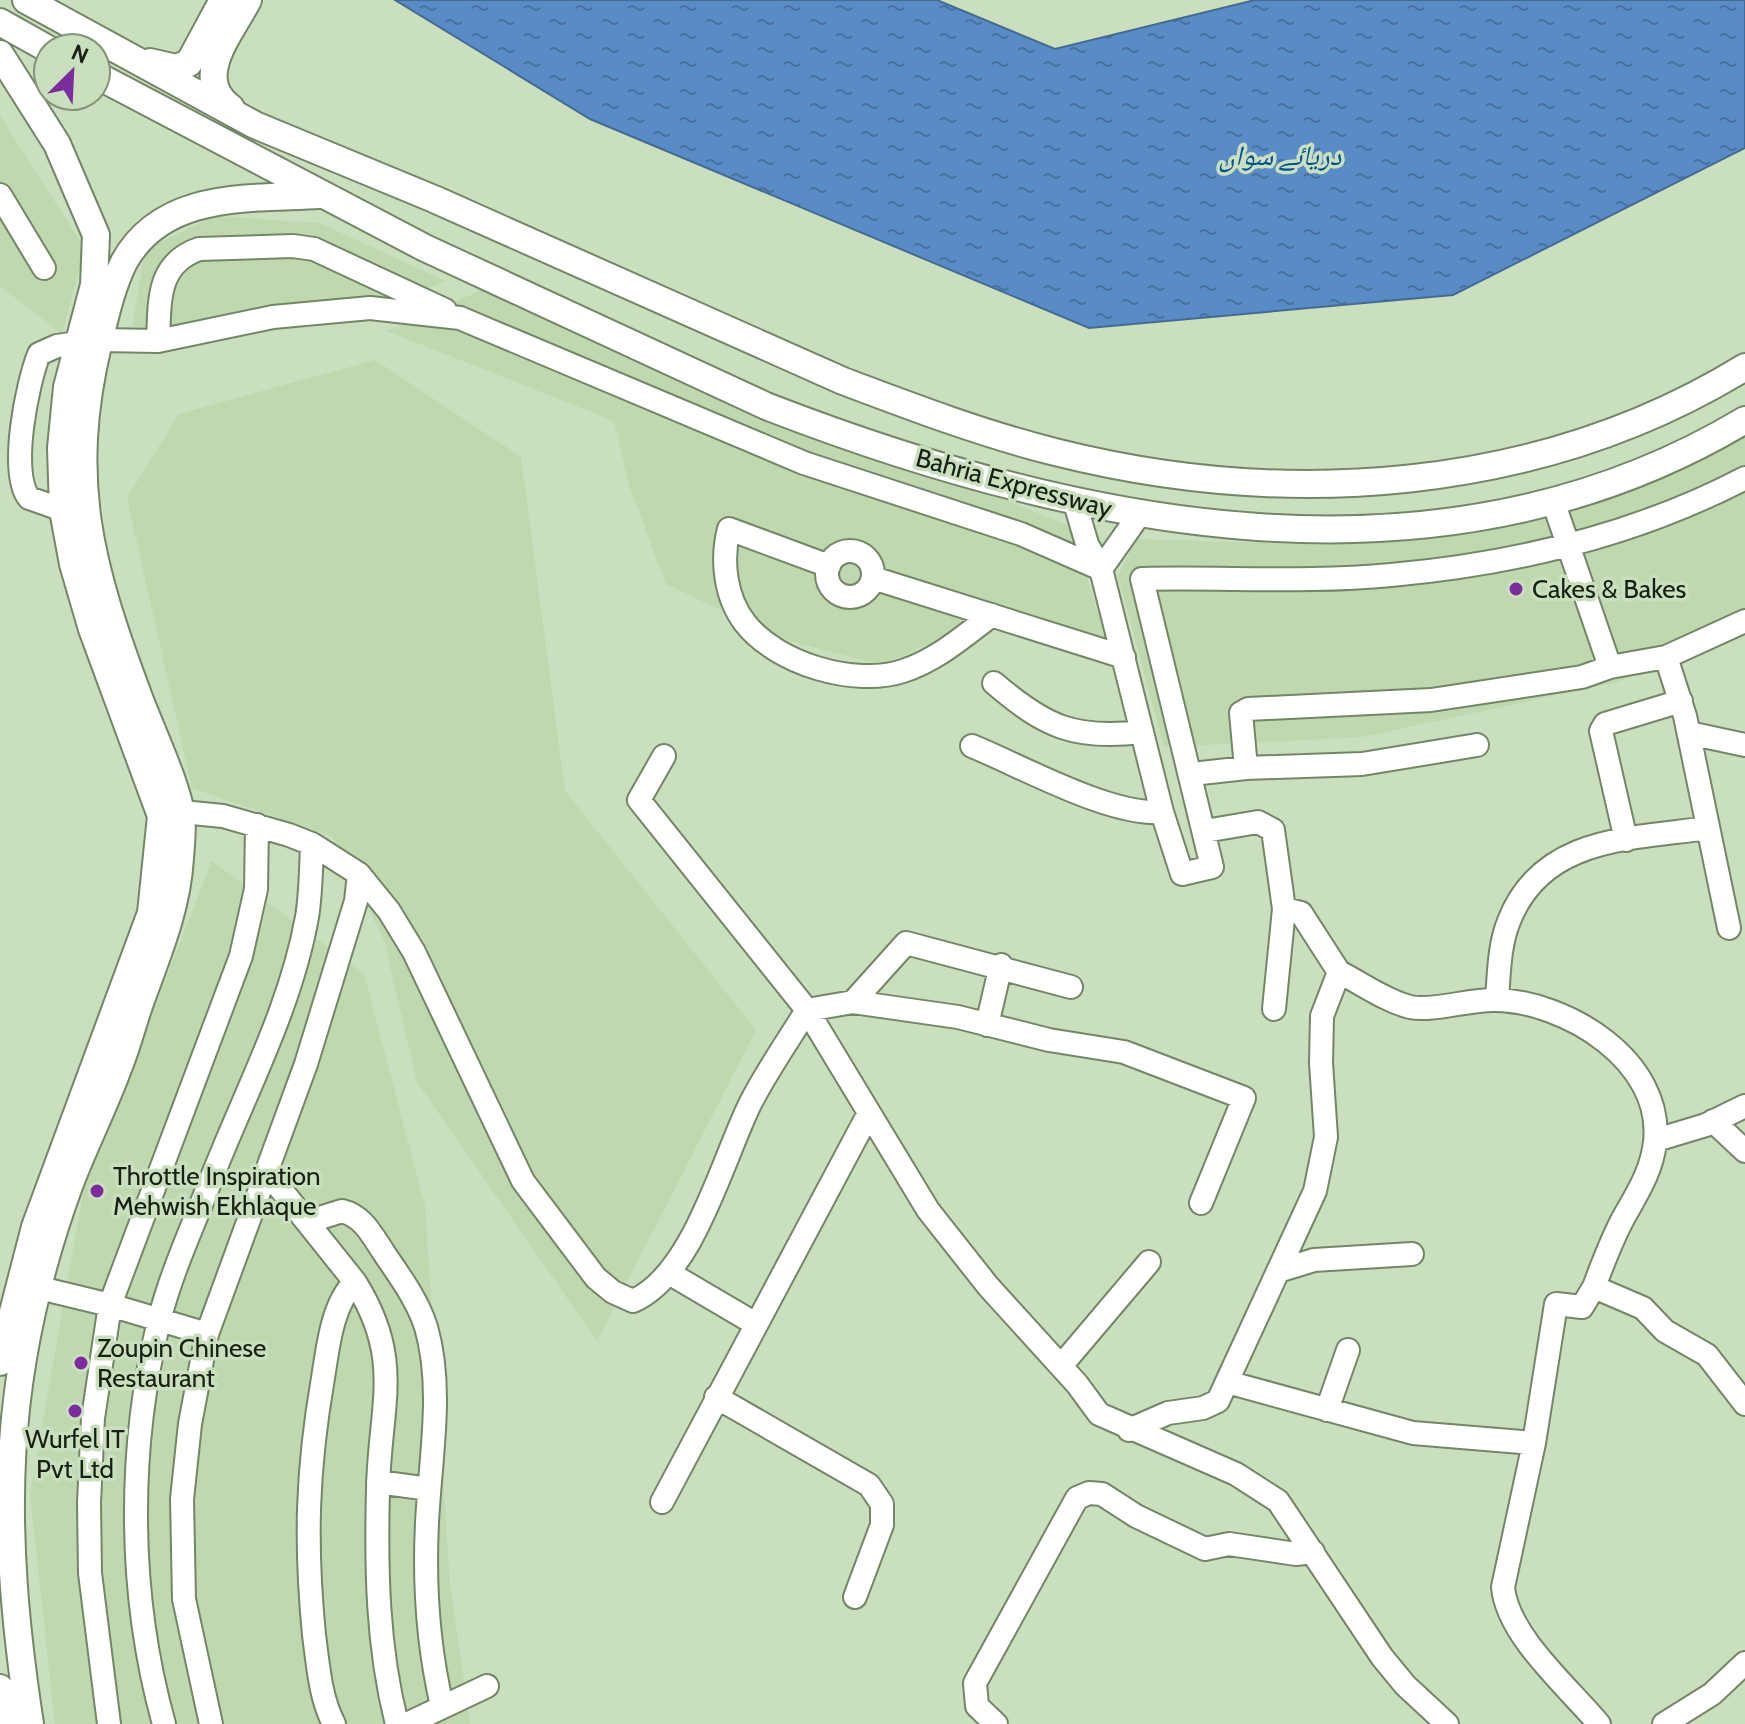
<svg xmlns="http://www.w3.org/2000/svg" width="1745" height="1724" viewBox="0 0 1745 1724" font-family="Cabin,'Noto Naskh Arabic',sans-serif">
	<defs>
		<pattern id="water-ripples" width="26" height="14" patternUnits="userSpaceOnUse" patternTransform="scale(2)"><rect width="26" height="14" fill="#598bc7"/><path d="M2 4q2-2 4 0t4 0M15 11q2-2 4 0t4 0" fill="none" stroke="#4971a0"/></pattern>
	</defs>
	<rect width="100%" height="100%" fill="#cadfbd"/>
	<!-- built -->
	<path fill="#bfd8af" d="M 0,116 L 85,249 L 62,334 L 0,286 Z
		M 215,216 L 319,223 L 446,281 L 389,303 L 131,335 L 145,249 Z
		M 482,290 L 1070,526 L 1107,640 L 983,602 L 952,633 L 882,665 L 782,639 L 666,584 L 629,485 L 614,421 L 387,331 Z
		M 375,360 L 521,457 L 565,791 L 756,1030 L 597,1341 L 417,1082 L 384,940 L 333,837 L 192,788 L 127,498 L 179,414 Z
		M 1745,430 L 1745,628 L 1617,682 L 1362,737 L 1164,747 L 1118,576 L 1136,539 L 1324,545 L 1514,524 L 1566,509 Z
		M 212,861 L 364,974 L 425,1206 L 450,1584 L 470,1724 L 55,1724 L 30,1495 L 84,1187 Z"/>
	<!-- water -->
	<path fill="url(#water-ripples)" stroke="#466b91" stroke-width="2" d="M 395,0 L 937,0 L 1055,49 L 1255,0 L 1745,0 L 1745,148 L 1453,295 L 1089,328 L 590,119 Z"/>
	<g fill="none" stroke-linecap="round" stroke-linejoin="round">
		<defs>
			<path id="minor" d="M 0,195 L 44,268
				M 158,341 C 160,302 156,264 199,249 L 293,246 L 314,249 L 445,310
				M 1553,501 L 1610,667
				M 1075,503 L 1087,544 L 1101,569
				M 63,510 L 29,498 C 9,473 27,384 39,354 L 57,346 L 99,340 L 158,341 L 273,317 L 370,308 L 460,318 L 804,463 L 1021,534 L 1101,569
				M 1139,515 L 1101,569 L 1162,812 L 1182,874 L 1212,867 L 1142,579 C 1225,577 1308,583 1391,575 C 1513,564 1636,535 1745,478
				M827 574a23 23 0 1 1 46 0a23 23 0 1 1-46 0Z
				M 829,566 L 729,529 C 721,560 725,597 745,623 C 777,664 855,687 903,671 C 937,660 964,636 992,615
				M 873,578 L 1124,657
				M 1666,657 L 1685,716 L 1729,928
				M 994,683 C 1045,727 1075,740 1142,732
				M 1689,733 L 1745,745
				M 972,746 C 1023,767 1110,816 1162,812
				M 664,756 L 639,800 L 807,1010 L 928,1210 L 988,1286 L 1077,1384 L 1099,1414 L 1236,1474 L 1278,1501 L 1382,1657 L 1405,1685 L 1447,1724
				M 1246,768 L 1241,713 L 1248,709 L 1431,700 L 1582,677 L 1610,667 L 1666,657 L 1745,621
				M 1192,774 L 1246,768 L 1362,764 L 1477,745
				M 182,812 L 223,816 L 289,835 L 312,844 L 359,874 L 389,911 L 414,952 L 523,1181 L 596,1278 L 613,1292 L 633,1301 C 693,1275 722,1161 750,1104 C 766,1072 788,1041 807,1010 L 853,1002 L 958,1017 L 1049,1040 L 1124,1052 L 1244,1098 L 1201,1203
				M 1205,831 L 1258,822 L 1273,830 L 1284,909 L 1274,1009
				M 1626,840 L 1601,731 L 1605,724 L 1681,701
				M 1339,972 C 1361,983 1386,1001 1410,1007 C 1432,1012 1471,999 1495,1000 C 1566,1001 1664,1061 1655,1142 C 1652,1170 1638,1192 1625,1215 C 1612,1238 1603,1263 1594,1287
				M 1497,1000 C 1499,974 1499,945 1509,921 C 1542,836 1632,839 1708,828
				M 853,1002 L 906,943 L 1071,987
				M 987,1025 L 1001,965
				M 1713,1121 L 1745,1151
				M 1656,1140 L 1706,1125 L 1745,1106
				M 267,1172 L 355,1282 C 332,1304 328,1347 323,1378 C 307,1470 305,1542 314,1635 C 318,1664 320,1698 334,1724
				M 307,1222 L 342,1211 C 363,1216 372,1235 384,1253 C 400,1277 417,1299 426,1327 C 444,1389 430,1459 427,1523 C 424,1583 428,1646 442,1706
				M 1278,1271 L 1314,1260 L 1412,1254
				M 669,1273 L 754,1323
				M 355,1282 C 404,1360 380,1404 378,1488 C 376,1568 377,1646 397,1724
				M 23,1284 L 110,1305 L 207,1334
				M 1061,1366 L 1149,1262
				M 1227,1382 L 1413,1433 L 1534,1443
				M 716,1397 L 869,1485 L 882,1504 L 882,1525 L 855,1597
				M 1327,1410 L 1348,1350
				M 1129,1430 L 1168,1413 L 1203,1408 L 1218,1401 L 1315,1191 L 1326,1137 L 1321,1063 L 1322,1016 L 1339,972 L 1301,913 L 1284,909
				M 378,1482 L 429,1489
				M 662,1502 L 869,1113
				M 109,1724 L 90,1573 L 89,1503 L 93,1418 L 110,1305 L 241,956 L 256,889 L 257,825
				M 164,1724 C 128,1595 127,1451 159,1321 C 170,1277 190,1232 207,1190 C 241,1100 290,1012 307,917 C 311,893 311,868 312,844
				M 211,1724 L 184,1599 L 182,1499 L 190,1424 L 207,1334 L 306,1064 L 356,901 L 359,874
				M 407,1724 L 487,1686
				M 996,1724 L 977,1706 L 975,1683 L 1077,1498 L 1089,1493 L 1102,1494 L 1136,1516 L 1205,1549 L 1229,1544 L 1296,1554 L 1313,1552
				M 1599,1724 C 1568,1687 1507,1635 1503,1587 L 1534,1443 L 1556,1304 L 1582,1307 L 1594,1287 L 1643,1308 L 1665,1331 L 1707,1355 L 1745,1404
				M 1664,1724 L 1712,1694 L 1745,1663"/>
			<path id="major" d="M 26,0 L 255,125 L 434,199 L 843,381 C 912,407 983,434 1055,452 C 1286,510 1540,493 1745,367
				M 0,22 L 48,49
				M 0,54 L 57,144 L 96,235 L 94,285 L 67,387 L 61,448 L 63,510 L 73,564 L 92,629 L 161,816 L 151,913 L 35,1227 L 0,1362
				M 150,62 L 176,68 L 189,63 L 223,0
				M 96,75 L 425,248 L 766,406 C 1078,527 1440,603 1745,420
				M 231,108 C 191,78 230,35 248,0
				M 0,1688 L 7,1724
				M 30,1724 C 0,1528 0,1375 69,1186 C 84,1146 104,1107 119,1066 C 128,1044 133,1022 141,1000 C 158,953 177,909 180,858 C 181,844 183,828 181,815 C 178,786 148,723 137,692 C 90,566 66,480 98,345 C 105,318 111,288 124,262 C 163,191 250,199 319,195"/>
		</defs>
		<!-- minor casing -->
		<use href="#minor" stroke="#738667" stroke-width="26"/>
		<!-- major casing -->
		<use href="#major" stroke="#738667" stroke-width="30"/>
		<!-- minor -->
		<use href="#minor" stroke="#fff" stroke-width="22"/>
		<!-- major -->
		<use href="#major" stroke="#fff" stroke-width="26"/>
	</g>
	<!-- markers -->
	<g fill="#7b2d9e" stroke="#cadfbd" stroke-width="3">
		<circle cx="1516" cy="589" r="8"/>
		<circle cx="97" cy="1191" r="8"/>
		<circle cx="81" cy="1363" r="8"/>
		<circle cx="75" cy="1411" r="8"/>
	</g>
	<g text-anchor="middle" stroke-width="7" stroke-linejoin="round" paint-order="stroke">
		<!-- street labels -->
		<g font-size="26" fill="#182013" stroke="#cadfbd">
			<text transform="translate(1014 483) rotate(15)" y="9">Bahria Expressway</text>
		</g>
		<!-- poi labels -->
		<g font-size="26" fill="#182013" stroke="#cadfbd" text-anchor="start">
			<text x="1532" y="598">Cakes &amp; Bakes</text>
			<text x="113" y="1185">Throttle Inspiration<tspan x="113" dy="30">Mehwish Ekhlaque</tspan></text>
			<text x="97" y="1357">Zoupin Chinese<tspan x="97" dy="30">Restaurant</tspan></text>
			<text x="75" y="1448" text-anchor="middle">Wurfel IT<tspan x="75" dy="30">Pvt Ltd</tspan></text>
		</g>
		<!-- water labels -->
		<g font-size="28" font-style="italic" fill="#005099" stroke="#cadfbd">
			<text x="1280" y="165">دریائے سواں</text>
		</g>
	</g>
	<!-- north arrow -->
	<g transform="translate(72 72) rotate(24)"><circle r="38" fill="#cadfbd" stroke="#839379" stroke-width="2"/>
	<path d="M0-6L14 30L0 20L-14 30Z" fill="#7b2d9e"/>
	<text y="-12" font-size="22" font-weight="bold" text-anchor="middle" fill="#182013">N</text>
	</g>
</svg>
